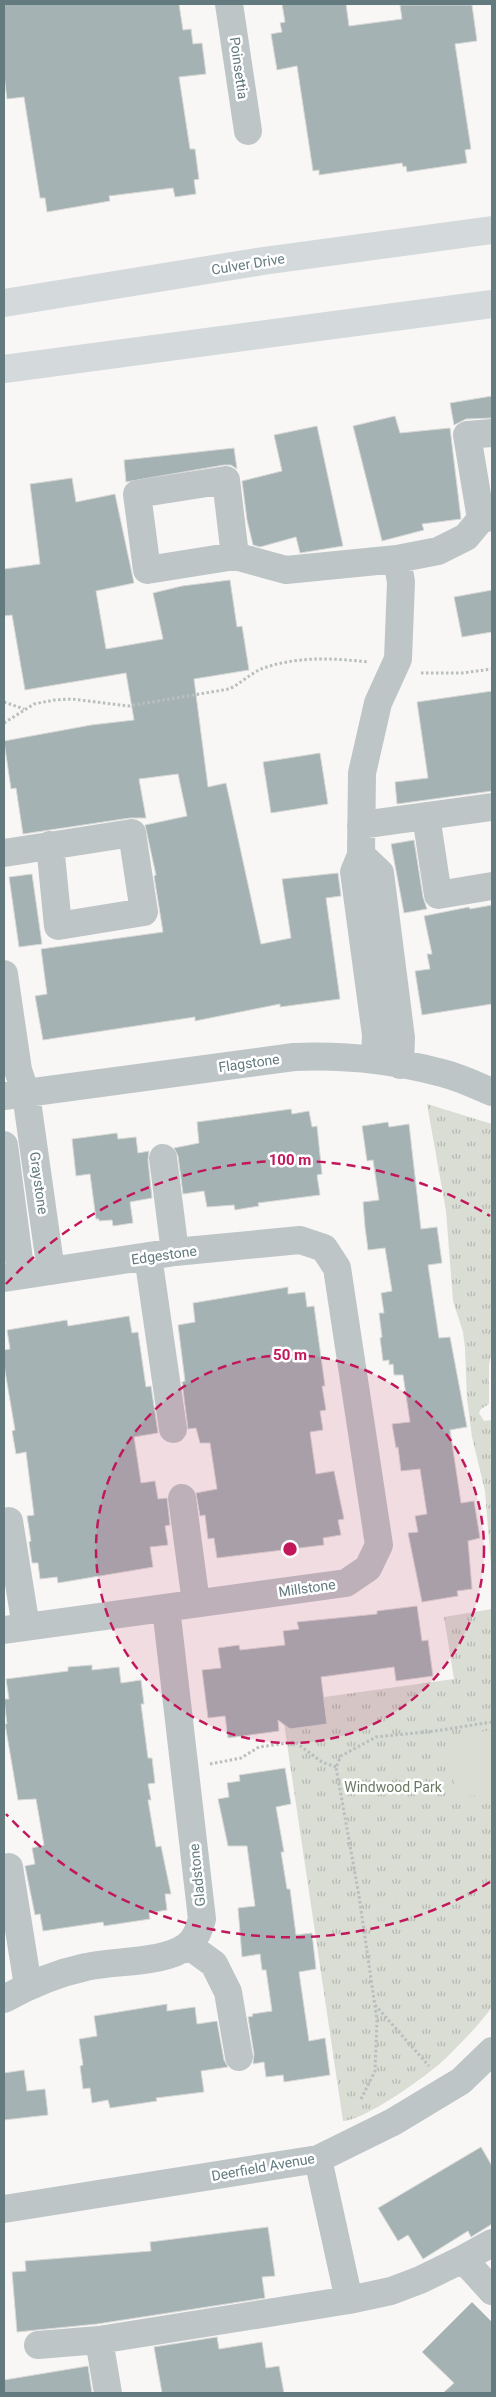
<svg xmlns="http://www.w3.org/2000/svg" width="496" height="2397" viewBox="0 0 496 2397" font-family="Roboto,sans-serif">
	<defs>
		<pattern id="grass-tufts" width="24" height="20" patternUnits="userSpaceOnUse" patternTransform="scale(1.25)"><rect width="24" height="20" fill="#d9ddd4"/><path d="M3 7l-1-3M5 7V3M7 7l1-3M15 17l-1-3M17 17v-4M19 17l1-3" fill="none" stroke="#b4b8b1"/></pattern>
	</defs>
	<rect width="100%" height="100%" fill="#f8f7f5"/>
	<!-- grass -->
	<path fill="url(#grass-tufts)" d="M 427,1104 L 492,1124 L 492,1351 L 489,1365 L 489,1404 L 481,1409 L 479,1413 L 484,1421 L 492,1420 L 492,1576 L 485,1491 L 472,1437 L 467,1399 L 465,1348 L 463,1332 L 453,1301 L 446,1211 Z
		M 492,1609 L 492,2007 C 480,2024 463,2041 448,2056 C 432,2073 364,2121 343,2121 L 281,1703 L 454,1679 L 444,1617 Z"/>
	<!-- pitch -->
	<path fill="#d9ddd4" d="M 492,1730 L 492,1793 L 456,1798 L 447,1737 Z"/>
	<!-- building -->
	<path fill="#a5b2b4" stroke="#d9d9d7" d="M 4,4 L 179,4 L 183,30 L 191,29 L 193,44 L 202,43 L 206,74 L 179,77 L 190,149 L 195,149 L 199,179 L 194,180 L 196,194 L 175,197 L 173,188 L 109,196 L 110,201 L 47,212 L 45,198 L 40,198 L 24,97 L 7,99 L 4,76 Z
		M 282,4 L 346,4 L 349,26 L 402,19 L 400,5 L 472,5 L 477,41 L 455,44 L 471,149 L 465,150 L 467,163 L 407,172 L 406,166 L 403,167 L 402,163 L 319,175 L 319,170 L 313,171 L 297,66 L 277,70 L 271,34 L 282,32 L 280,23 L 285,22 Z
		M 492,396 L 492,418 L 466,419 L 454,425 L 450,403 Z
		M 395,416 L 400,433 L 450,428 L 461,519 L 422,524 L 424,530 L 382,541 L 353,426 Z
		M 317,426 L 343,546 L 300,553 L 296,537 L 260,547 L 253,545 L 247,520 L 242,481 L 282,471 L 274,435 Z
		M 234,448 L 237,469 L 231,465 L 224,465 L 126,482 L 124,460 Z
		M 72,478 L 76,502 L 115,494 L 134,583 L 96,591 L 106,649 L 163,639 L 153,593 L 182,586 L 230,580 L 237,627 L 242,626 L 249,670 L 194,679 L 208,787 L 226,783 L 261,944 L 291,938 L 282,879 L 338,873 L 341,896 L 326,898 L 340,999 L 280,1007 L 280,1004 L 195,1021 L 195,1017 L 43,1040 L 35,996 L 47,994 L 41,949 L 163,932 L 154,876 L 156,875 L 145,825 L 187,816 L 178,774 L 139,779 L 146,818 L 130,818 L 23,834 L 16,788 L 11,789 L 4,741 L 91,725 L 134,720 L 126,673 L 25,690 L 12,615 L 4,616 L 4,569 L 40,564 L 30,484 Z
		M 492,590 L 492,632 L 462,637 L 454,597 Z
		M 492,691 L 492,791 L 397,804 L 395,782 L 428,778 L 417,702 Z
		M 320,753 L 328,804 L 271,813 L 263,762 Z
		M 414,840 L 423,897 L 427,909 L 404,913 L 391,844 Z
		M 32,874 L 42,944 L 19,947 L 9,877 Z
		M 492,905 L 492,1004 L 422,1015 L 415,971 L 430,969 L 427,954 L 432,954 L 424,916 L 469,907 L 470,909 Z
		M 291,1109 L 292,1114 L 309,1111 L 312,1127 L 317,1126 L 322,1174 L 317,1175 L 320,1195 L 258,1203 L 259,1206 L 235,1210 L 234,1205 L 207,1207 L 204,1191 L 183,1194 L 178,1156 L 174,1148 L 199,1143 L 197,1122 Z
		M 388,1122 L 389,1127 L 409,1124 L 421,1229 L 437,1227 L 442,1263 L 428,1265 L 439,1338 L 450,1337 L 467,1427 L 450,1430 L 461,1503 L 474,1501 L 480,1538 L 468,1541 L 472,1589 L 457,1591 L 458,1596 L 422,1602 L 408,1533 L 418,1532 L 415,1516 L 427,1514 L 420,1469 L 401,1471 L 398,1447 L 396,1448 L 392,1424 L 410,1422 L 403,1375 L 394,1375 L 393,1364 L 389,1365 L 389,1360 L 383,1361 L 380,1338 L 382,1337 L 379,1313 L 384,1313 L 381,1293 L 392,1291 L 385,1248 L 368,1250 L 365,1227 L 363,1202 L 379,1200 L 373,1160 L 367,1161 L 362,1126 Z
		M 117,1133 L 118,1139 L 136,1137 L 138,1153 L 149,1151 L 148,1160 L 152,1198 L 130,1202 L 133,1223 L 113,1226 L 112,1220 L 99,1221 L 99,1219 L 96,1219 L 90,1174 L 76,1176 L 72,1139 Z
		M 288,1287 L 288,1294 L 305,1292 L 307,1307 L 314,1306 L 325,1386 L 322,1386 L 326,1410 L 320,1411 L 323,1430 L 310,1432 L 316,1474 L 334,1471 L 344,1519 L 338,1520 L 341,1535 L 323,1538 L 324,1545 L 217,1558 L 214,1538 L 208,1539 L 205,1515 L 200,1516 L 196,1493 L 217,1489 L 210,1443 L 200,1443 L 196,1428 L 188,1429 L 182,1382 L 185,1381 L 178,1325 L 195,1322 L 193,1303 Z
		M 129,1316 L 132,1333 L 138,1332 L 146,1387 L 151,1386 L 158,1433 L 134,1437 L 141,1483 L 155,1481 L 158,1499 L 167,1498 L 170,1525 L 165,1526 L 168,1545 L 150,1547 L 153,1567 L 58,1583 L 57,1577 L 40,1579 L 38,1563 L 32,1563 L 29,1542 L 31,1541 L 27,1516 L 34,1515 L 26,1452 L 16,1454 L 12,1431 L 15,1430 L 4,1365 L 4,1350 L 10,1349 L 7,1330 L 67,1320 L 68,1326 Z
		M 417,1606 L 422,1641 L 428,1640 L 433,1676 L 396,1681 L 394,1667 L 321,1677 L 327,1724 L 290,1729 L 278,1720 L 279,1731 L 228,1738 L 225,1716 L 208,1718 L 202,1670 L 221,1668 L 218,1648 L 239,1645 L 240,1650 L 285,1645 L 283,1631 L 299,1629 L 297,1622 L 377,1614 L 377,1611 Z
		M 92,1665 L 92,1670 L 119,1667 L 121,1683 L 141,1680 L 144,1704 L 141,1704 L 148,1758 L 152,1758 L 155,1783 L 148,1784 L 151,1800 L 148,1800 L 156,1847 L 161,1846 L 171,1894 L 165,1894 L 167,1910 L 149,1913 L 150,1919 L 104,1926 L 103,1922 L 43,1931 L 40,1914 L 35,1915 L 25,1866 L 35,1864 L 32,1848 L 44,1845 L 36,1799 L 18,1800 L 5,1724 L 7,1724 L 4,1699 L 9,1699 L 6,1679 L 68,1671 L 68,1667 Z
		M 285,1768 L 291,1804 L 276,1807 L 284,1852 L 281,1852 L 287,1889 L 290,1889 L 296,1935 L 312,1933 L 316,1969 L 299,1972 L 309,2041 L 325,2038 L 330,2075 L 284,2082 L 283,2075 L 266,2077 L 264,2062 L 253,2064 L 254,2054 L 248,2017 L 253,2016 L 252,2014 L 272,2011 L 266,1970 L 262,1970 L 260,1954 L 242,1957 L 238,1908 L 255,1906 L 247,1846 L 228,1846 L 218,1799 L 229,1797 L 227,1783 L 240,1781 L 239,1775 Z
		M 167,2004 L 167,2011 L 195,2007 L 197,2024 L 217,2021 L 224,2060 L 228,2067 L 201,2071 L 204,2092 L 156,2098 L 157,2101 L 110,2108 L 108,2100 L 92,2103 L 90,2088 L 83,2089 L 80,2066 L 83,2065 L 79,2039 L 97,2036 L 94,2016 Z
		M 24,2070 L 27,2091 L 45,2089 L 48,2115 L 4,2120 L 4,2073 Z
		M 481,2147 L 492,2166 L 492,2224 L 471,2237 L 468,2231 L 423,2259 L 408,2235 L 398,2241 L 378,2208 Z
		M 268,2227 L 275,2276 L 262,2277 L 265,2298 L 97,2324 L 17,2332 L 12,2272 L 26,2271 L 25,2261 L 151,2251 L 150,2242 Z
		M 472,2302 L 492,2322 L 492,2393 L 443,2393 L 454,2383 L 422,2352 Z
		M 217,2337 L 219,2349 L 262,2342 L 266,2368 L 279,2366 L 284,2393 L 162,2393 L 154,2347 Z
		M 88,2366 L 92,2393 L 4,2393 L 4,2380 Z"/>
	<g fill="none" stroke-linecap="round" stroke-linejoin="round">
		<!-- path -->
		<path stroke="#b9bebf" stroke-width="3" stroke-dasharray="2.5 2.5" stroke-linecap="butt" d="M 421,673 L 462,673 L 492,669
			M 4,702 L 24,709
			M 4,723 L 34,704 L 54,700 L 72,699 L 128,706 L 229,689 C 240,684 250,674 261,669 C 296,656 332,658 368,662
			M 210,1764 L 241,1758 L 259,1747 L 295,1742 L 322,1762 L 336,1767
			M 375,2005 L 429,2066
			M 361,2099 L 375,2071 L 377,2020 L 359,1896 L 336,1767 L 341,1756 L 376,1737 L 435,1731 L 492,1722"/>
		<!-- minor -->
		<path stroke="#bec5c7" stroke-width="28" d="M 229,4 L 248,131
			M 481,519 L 467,435 L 492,433
			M 235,556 L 226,480 L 137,494 L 147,570 L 235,556 L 286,570 L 397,559
			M 426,816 L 438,895 L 492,886
			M 361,825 L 492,807
			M 4,853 L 132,833 L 144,912 L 58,926 L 50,845
			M 361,855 L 380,873 L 401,1038 L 400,1065
			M 4,974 L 18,1070 L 26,1094 L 51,1271
			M 375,1060 L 376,1035 L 354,872 L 361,855 L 362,773 L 378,703 L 398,659 L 401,582 L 397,559 L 438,551 L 466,537 L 481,519 L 492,517
			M 4,1096 L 294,1057 C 342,1055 392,1060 438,1072 C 457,1076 475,1085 492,1092
			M 4,1145 L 21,1275
			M 163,1158 L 175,1252
			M 148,1256 L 173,1429
			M 4,1278 L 175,1252 L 300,1240 L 324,1248 L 337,1268 L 379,1545 L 368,1568 L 346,1583 L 4,1630
			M 182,1498 L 196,1603
			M 9,1521 L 26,1627
			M 9,1867 L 28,1986
			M 188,1945 L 214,1964 L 228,1992 L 239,2057
			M 4,1999 C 29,1985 58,1973 86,1967 C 115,1960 163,1964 187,1946 C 196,1939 199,1929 202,1919 L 166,1608
			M 318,2159 L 349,2300
			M 4,2209 L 318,2159 L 393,2122 L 461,2081 L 492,2051
			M 492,2243 L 463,2259 L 492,2291
			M 38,2345 L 99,2340
			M 108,2393 L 99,2340 L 349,2300 L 391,2291 L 420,2280 L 463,2259"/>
		<!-- major -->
		<path stroke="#d4d9db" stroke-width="28" d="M 4,303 L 263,261 L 492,230
			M 4,369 L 492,304"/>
	</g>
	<!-- distance rings -->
	<circle cx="290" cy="1549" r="194" fill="#c2185b" fill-opacity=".12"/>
	<g fill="none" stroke="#c2185b" stroke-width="2.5" stroke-dasharray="9 6">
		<circle cx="290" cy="1549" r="194"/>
		<path d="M490 1882A389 389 0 0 1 6 1814M6 1284A389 389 0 0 1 490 1216"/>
	</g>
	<g text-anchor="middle" stroke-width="5" stroke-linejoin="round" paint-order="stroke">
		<!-- street labels -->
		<g font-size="14" fill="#637a7f" stroke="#fff">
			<text transform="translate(239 68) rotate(82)" y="5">Poinsettia</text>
			<text transform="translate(248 264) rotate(-9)" y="5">Culver Drive</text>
			<text transform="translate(249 1063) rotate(-8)" y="5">Flagstone</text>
			<text transform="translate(39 1183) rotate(82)" y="5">Graystone</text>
			<text transform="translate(164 1255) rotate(-8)" y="5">Edgestone</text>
			<text transform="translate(307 1588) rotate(-8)" y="5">Millstone</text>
			<text transform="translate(197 1875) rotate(-96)" y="5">Gladstone</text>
			<text transform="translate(263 2167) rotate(-10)" y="5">Deerfield Avenue</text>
		</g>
		<!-- park labels -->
		<g font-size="14" fill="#6c7862" stroke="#fff">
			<text x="393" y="1792">Windwood Park</text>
		</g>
	</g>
	<circle cx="290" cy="1549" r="8" fill="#c2185b" stroke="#fff" stroke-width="2.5"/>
	<g font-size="15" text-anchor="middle" font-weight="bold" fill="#c2185b" stroke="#fff" stroke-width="5" stroke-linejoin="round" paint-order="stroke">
		<text x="290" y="1165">100 m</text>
		<text x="290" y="1360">50 m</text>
	</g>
	<!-- border -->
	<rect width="496" height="2397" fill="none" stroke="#637a7f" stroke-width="10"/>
</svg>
